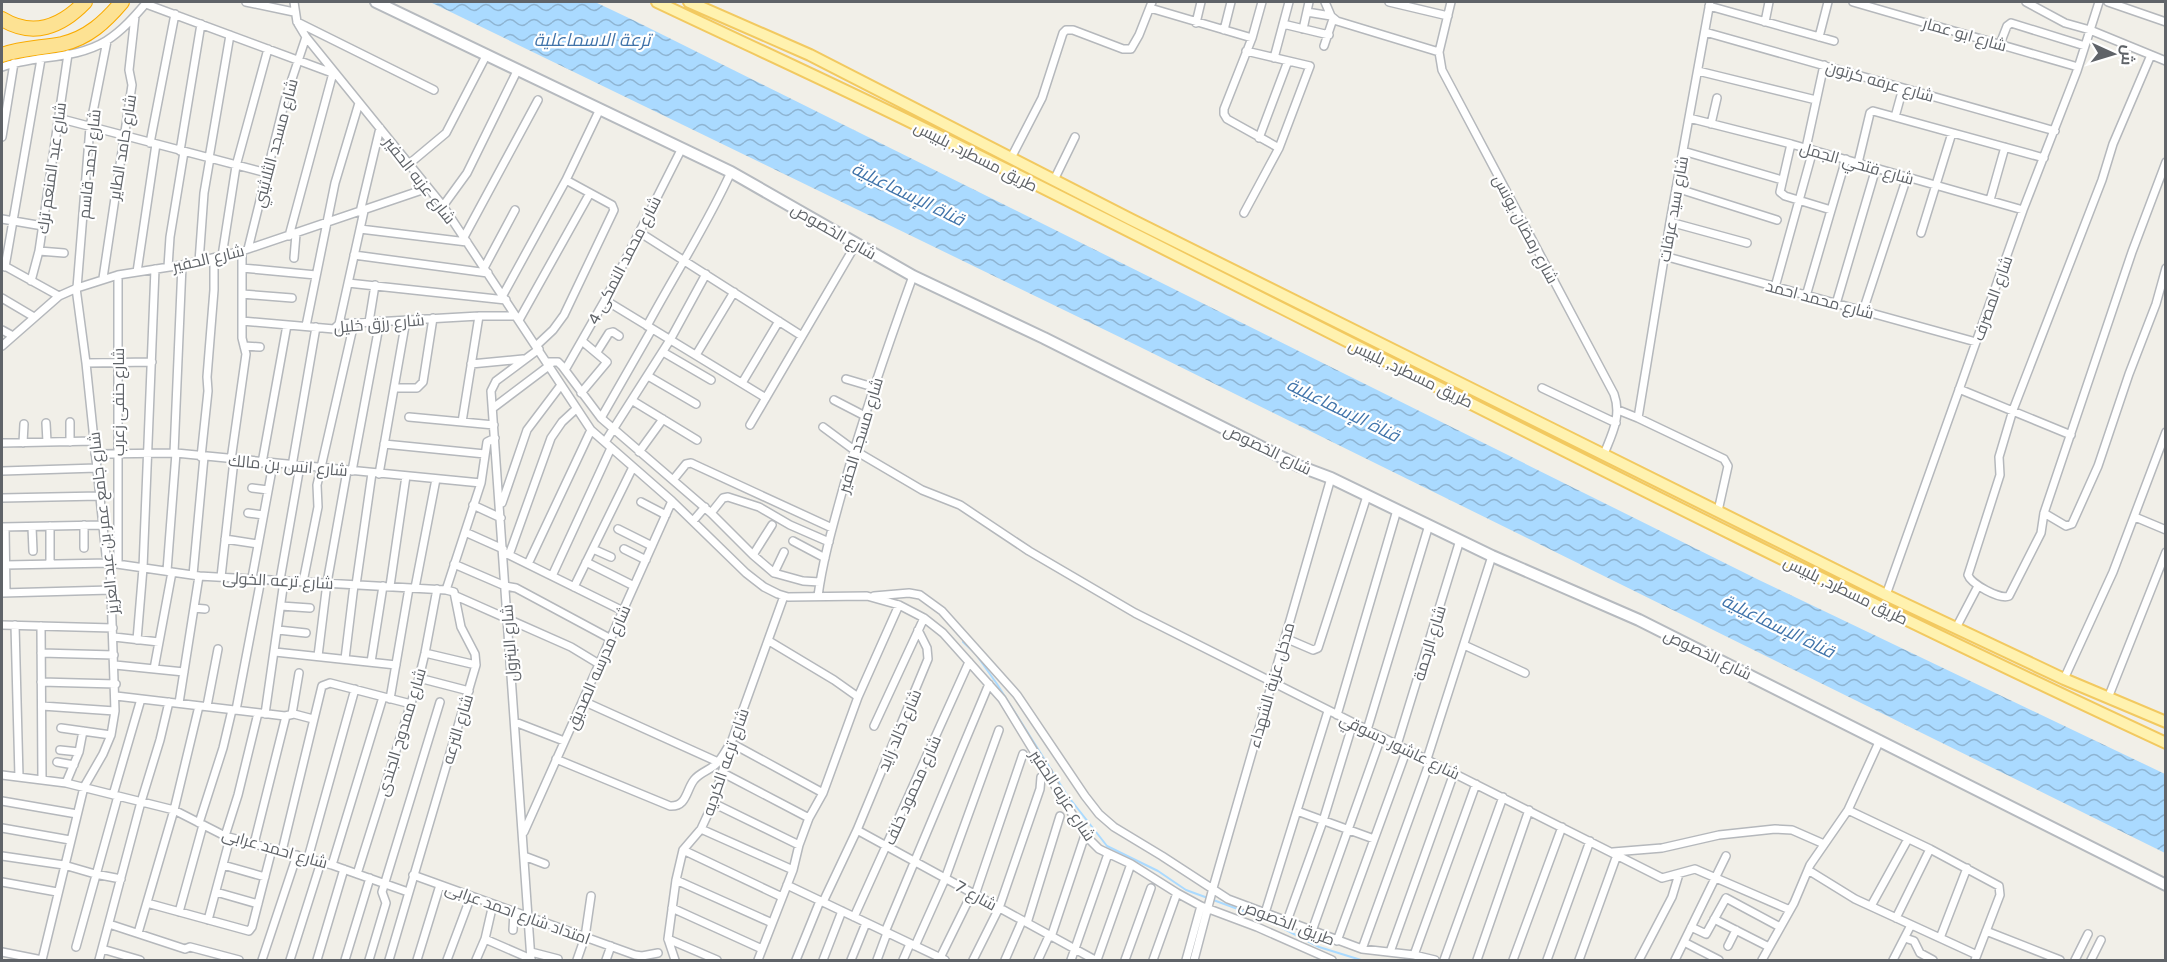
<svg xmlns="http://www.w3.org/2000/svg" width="2167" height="962" viewBox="0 0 2167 962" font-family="'Varela Round',Cairo,sans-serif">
	<defs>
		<pattern id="water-waves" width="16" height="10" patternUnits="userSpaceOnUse" patternTransform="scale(1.5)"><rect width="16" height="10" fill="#aadaff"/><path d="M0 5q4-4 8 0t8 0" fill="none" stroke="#8eb4d2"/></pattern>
	</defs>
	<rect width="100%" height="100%" fill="#f1efe8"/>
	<!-- water -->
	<path fill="url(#water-waves)" d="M 430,2 L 595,2 L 633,20 L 1759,580 L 2165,774 L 2165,853 L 1134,344 Z"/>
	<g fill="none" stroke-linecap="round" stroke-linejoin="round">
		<!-- stream -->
		<path stroke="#aadaff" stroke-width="2" d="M 963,642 L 975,653 L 997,684 L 1067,795 L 1107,846 L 1158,871 L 1186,890 L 1265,919 L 1319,947 L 1361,960"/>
		<defs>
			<path id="minor" d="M 246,2 L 294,12
				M 294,2 L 297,22 L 306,37 L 443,206 L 591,430 L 672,501 L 746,573 L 764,587 L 778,594 L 788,597 L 867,596 L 899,605 L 924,618 L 943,633 L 1002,699 L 1085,835 L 1099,849 L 1131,864 L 1177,893 L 1201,906 L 1257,927 L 1332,960
				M 1262,2 L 1252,38 L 1224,109 L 1224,114 L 1227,119 L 1279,148
				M 1325,2 L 1331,16 L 1337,21 L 1439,52
				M 1389,2 L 1448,16
				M 1451,2 L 1439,52 L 1442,70 L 1614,394 C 1622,416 1612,434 1604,454
				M 1853,2 L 2078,67
				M 2026,2 L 2065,23 L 2090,30 L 2166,61
				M 2108,2 L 2166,22
				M 146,4 L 335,74
				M 1709,6 L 1834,41
				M 1150,8 L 1252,38
				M 1307,12 L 1331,16
				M 297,22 L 434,90
				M 1765,22 L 1769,2
				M 1196,23 L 1201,2
				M 1283,24 L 1329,35
				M 1303,29 L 1309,2
				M 1224,30 L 1231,2
				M 1705,32 L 2055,131
				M 1819,37 L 1828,2
				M 2000,44 L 2007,26 L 2011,23 L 2085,46
				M 1324,46 L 1333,19
				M 2151,55 L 2113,144 L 2102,180 L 2013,410 L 1999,457 L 2000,475 L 1968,575 C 1971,584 2000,600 2009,596 L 2041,533 L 2044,513 L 2132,252 L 2166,162
				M 1274,58 L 1289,2
				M 2,67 C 35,55 75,60 106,41 C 122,31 135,16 147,2
				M 1698,71 L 1816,100
				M 1895,117 L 1903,88
				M 58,118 L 267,173
				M 1689,118 L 1791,144 L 2023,210
				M 1711,124 L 1717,98
				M 2,137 L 14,63
				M 1259,138 L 1288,61
				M 150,143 L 175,14
				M 1791,144 L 1780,192 L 1785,196 L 1831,210
				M 1806,148 L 1824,65
				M 180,151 L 201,24
				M 1683,151 L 1782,180
				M 209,158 L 230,35
				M 1011,158 L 1042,98 L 1063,33 L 1066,30 L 1073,30 L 1123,49 L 1131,49 L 1139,35 L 1152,2
				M 1858,163 L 1870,113 L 1873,111 L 2044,158
				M 409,164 L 446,133 L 487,54
				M 1054,180 L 1075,137
				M 1676,188 L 1777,220
				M 1990,200 L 2005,147
				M 443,206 L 467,173 L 518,69
				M 360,212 L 380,128
				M 1244,213 L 1279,148 L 1310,66 L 1246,51
				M 2,219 L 43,226
				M 1670,222 L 1747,243
				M 360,229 L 467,242
				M 639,232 L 802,336
				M 1921,233 L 1952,133
				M 289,236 L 333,73
				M 464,237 L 538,100
				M 248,249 L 285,100 L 306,37
				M 39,251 L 64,253
				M 354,255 L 488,273
				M 222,256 L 236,166 L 268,49
				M 1664,256 L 1976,342
				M 294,258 L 296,234
				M 199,262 L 204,193 L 210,158
				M 3,265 L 59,296
				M 5,267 L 41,59
				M 168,267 L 170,237 L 184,152
				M 242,268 L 316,275
				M 484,268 L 515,210
				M 137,272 L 156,144
				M 103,278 L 132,85 L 129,70 L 135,16
				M 31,281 L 39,251 L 68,54
				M 348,283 L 506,300
				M 1775,287 L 1813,150
				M 77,288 L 90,127 L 107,41
				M 242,294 L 292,298
				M 503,295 L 566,180 L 600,109
				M 1806,296 L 1846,159
				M 2,298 L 34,317
				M 605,300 L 766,398
				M 1836,304 L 1876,168
				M 1863,311 L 1907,177
				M 519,320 L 590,193
				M 242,321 L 334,329 L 339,324 L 479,316 L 516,316
				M 369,322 L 375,285
				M 339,324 L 364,211
				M 306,326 L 335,183 L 359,103
				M 647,326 C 675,274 707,225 731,172
				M 2,330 L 13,336
				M 2,346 L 59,296 L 77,288 L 118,275 L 182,265 L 242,251 L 428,188
				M 244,346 L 260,347
				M 536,346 L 553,330 L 564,315 L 614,210 L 612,205 L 566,180
				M 597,352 L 609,333 L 613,332 L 619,336
				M 663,352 L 711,380
				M 696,355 L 734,292
				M 547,362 L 558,362 L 562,366 L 601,418 L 711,513 L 753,555 L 774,573 L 803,581 L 820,582
				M 86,363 L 152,362
				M 471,364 L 523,359
				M 565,370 L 605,300 L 682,148
				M 648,376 L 696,404
				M 846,379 L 873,387
				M 742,383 L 779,321
				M 394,388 L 417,388 L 423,382 L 433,318
				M 1542,388 L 1616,423
				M 1959,389 L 2071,435
				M 581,393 L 607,362 L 582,341
				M 834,400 L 865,416
				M 633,401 L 697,440
				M 493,408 L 550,365
				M 1618,410 L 1638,418 L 1724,459 L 1728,466 L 1718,511
				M 409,417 L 494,425
				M 601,418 L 652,329
				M 1638,418 L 1670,222 L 1710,2
				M 462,422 L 479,316
				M 46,423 L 47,442
				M 750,425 L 856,244
				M 823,427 L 854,450 L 922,490 L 960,505 L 1029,551 L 1135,613 L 1662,878 L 1695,869 L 1790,910
				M 70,442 L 70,422
				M 605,442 L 670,340 L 706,274
				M 2,443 L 94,441
				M 23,443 L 24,424
				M 384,444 L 485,454
				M 639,452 L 663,419
				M 174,453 L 182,265
				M 95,454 L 176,453 L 481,483
				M 201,457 L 208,391 L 207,377 L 214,290 L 214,259
				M 231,460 L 246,354 L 242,338 L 242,251
				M 262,463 L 287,325
				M 292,466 L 316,327
				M 2,471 L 97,468
				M 352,471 L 380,321
				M 379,474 L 406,320
				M 673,480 L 686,464 L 691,463 L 832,528
				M 252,488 L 268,490
				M 2,498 L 100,496
				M 641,502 L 666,515
				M 502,503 L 527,430 L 561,385
				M 473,505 L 501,518
				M 248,513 L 263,515
				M 711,513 L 723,498 L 728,497 L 759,507 L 790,525 L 829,542
				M 2044,513 L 2066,526 L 2072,524 L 2098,466 L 2129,374 L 2156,304 L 2166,268
				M 2135,517 L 2166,530
				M 693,521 L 705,507
				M 84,525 L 84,548
				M 50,526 L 50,564
				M 2,527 L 103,525
				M 5,527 L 6,593
				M 32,527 L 33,551
				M 618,529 L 652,546
				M 465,532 L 503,549
				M 225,539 L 258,544
				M 793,541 L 825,558
				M 593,549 L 611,557
				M 624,549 L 646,560
				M 505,553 L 623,611
				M 509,555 L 551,438 L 562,422 L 576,409
				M 753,555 L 772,525
				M 586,562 L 634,586
				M 118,564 L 118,275
				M 454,564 L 505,586 L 516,588 L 611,639
				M 528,564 L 591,430
				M 5,565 L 110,563 L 199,576 L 446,590 L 454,592 L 461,627 L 475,654 L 476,665 L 389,960
				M 167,571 L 176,453
				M 774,573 L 784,552
				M 193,575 L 204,457
				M 552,576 L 611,448
				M 221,577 L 234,460
				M 252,578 L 273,464
				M 280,580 L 300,466
				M 303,582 L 318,507 L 317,485 L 354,323
				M 356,585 L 372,473
				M 390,586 L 406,476
				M 574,587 L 633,467
				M 415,588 L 436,479
				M 446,590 L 481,483 L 487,442 L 495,438
				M 2,593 L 111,590
				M 1886,595 L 2023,210 L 2077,71 L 2099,2
				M 456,596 L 571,647 L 599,664
				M 818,596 C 823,558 834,522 844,485 C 864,414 888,345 913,276
				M 874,596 L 909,593 L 920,595 L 942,611 L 1017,695 L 1085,796 L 1099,814 L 1114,827 L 1162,856 L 1228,899 L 1362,949 L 1414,955 L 1435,960
				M 281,606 L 310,608
				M 194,608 L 205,609
				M 2,625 L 113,628
				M 15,625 L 19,777
				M 41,626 L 42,779
				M 1956,628 L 1978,586
				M 278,630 L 306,633
				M 114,637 L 159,642
				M 1285,638 L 1313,650 L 1318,648 L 1367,496
				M 137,640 L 143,568 L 155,269
				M 769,641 L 834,680 L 858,697
				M 1464,645 L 1525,673
				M 275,652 L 396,665
				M 41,653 L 114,655
				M 425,653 L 476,665
				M 318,656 L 327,583 L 347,471
				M 345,659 L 354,585
				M 371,662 L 383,586
				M 115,665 L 184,672
				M 154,669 L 172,572
				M 419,678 L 469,691
				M 2064,679 L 2113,572 L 2166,432
				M 41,682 L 116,684
				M 116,696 L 285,716 L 294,714 L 313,719
				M 2108,698 L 2166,552
				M 390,699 L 409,588
				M 583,701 L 718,762
				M 179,703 L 199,576
				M 42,706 L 115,711
				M 207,706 L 218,649
				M 236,710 L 261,579
				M 265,714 L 284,581
				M 292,714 L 299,673
				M 1337,715 L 1397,510
				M 515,722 L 564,741
				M 874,726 L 924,618
				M 61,728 L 111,735
				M 1367,730 L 1429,525
				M 1397,745 L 1460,540
				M 60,750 L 79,752
				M 556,759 L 670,806 C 687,807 686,790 694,780 C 700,772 711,770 717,763 C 723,757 726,749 731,743 L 823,793
				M 1427,759 L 1492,556
				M 57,762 L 74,765
				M 723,773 L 809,818
				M 2,775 L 66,783 L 174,810 L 225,836 L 332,865 L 408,892
				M 66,783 L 79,752 L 83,731
				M 113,795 L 141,699
				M 2,801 L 77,814
				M 713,803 L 799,845
				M 1848,810 L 1930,849 L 1999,886 L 2000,895 L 1975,960
				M 1297,811 L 1374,839
				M 199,823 L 223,748 L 232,710
				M 2,828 L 70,840
				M 701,829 L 793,870
				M 857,830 L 1095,960
				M 524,832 L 672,501
				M 225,836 L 238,795 L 258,713
				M 254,844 L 286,716
				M 683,850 L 782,897
				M 282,851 L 322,686 L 330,683 L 411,704
				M 1613,852 L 1662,848 L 1719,835 L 1775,829 L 1792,830 L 1824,844
				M 2,856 L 64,865 L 95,874 L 121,879
				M 524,856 L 545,864
				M 308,858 L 355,689
				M 223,865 L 265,877
				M 332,865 L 383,697
				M 1808,870 L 1855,899 L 1977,955
				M 357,874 L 419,678 L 425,653 L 437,589
				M 413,875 L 635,955 L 642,956 L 658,953
				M 676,880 L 772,923
				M 2,882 L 57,892
				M 787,885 L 945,960
				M 216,892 L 258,904
				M 975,895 L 1023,754
				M 823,902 L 857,830 L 928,659 L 927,648 L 918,630
				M 147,903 L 249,931 L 252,927 L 272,849
				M 1871,906 L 1908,839
				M 672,908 L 762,949
				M 179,912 L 203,825
				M 1265,913 L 1328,711
				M 854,917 L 969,662
				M 1896,918 L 1930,849
				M 1714,919 L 1769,947
				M 208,920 L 230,838
				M 1287,921 L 1323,821 L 1353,723
				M 1027,923 L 1060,816
				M 109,924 L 185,949 L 190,947 L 239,960
				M 1691,927 L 1706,934 L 1726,898 L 1780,927
				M 513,930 L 514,911
				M 1312,931 L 1381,737
				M 1986,931 L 2060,960
				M 885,932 L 989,684
				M 138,933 L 174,810 L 199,706
				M 1051,937 L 1085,835
				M 1905,938 L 1914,941 L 1920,953 L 1933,960
				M 1940,938 L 1967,868
				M 485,939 L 531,959
				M 668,939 L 717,960
				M 1337,941 L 1407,749
				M 1684,942 L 1719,960
				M 915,946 L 945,879 L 999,730
				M 1728,946 L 1736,930
				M 76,947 L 118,796
				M 102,949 L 140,960
				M 1362,949 L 1430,761
				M 2,952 L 42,960
				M 531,952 L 558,959
				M 1390,952 L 1454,773
				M 1414,955 L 1476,784
				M 940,958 L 972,893
				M 42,960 L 84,787 L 103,754 L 111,735 L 115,711 L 110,563 L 106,555 L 86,363 L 76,288
				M 99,960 L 141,802 L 160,740 L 169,702
				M 262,960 L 297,855
				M 290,960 L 321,862
				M 317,960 L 344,869
				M 345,960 L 370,878
				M 369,960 L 386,903 L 382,892 L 440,702
				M 417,960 L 440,885
				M 447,960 L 471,896
				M 476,960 L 485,939 L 493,904
				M 531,960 L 491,391 L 496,381 L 539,349
				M 577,960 L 585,937 L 591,896
				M 606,960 L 611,946
				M 675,960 L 668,939 L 676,880 L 683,850 L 701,829 L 713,803 L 731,743 L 784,596
				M 758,960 L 793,870 L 799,845 L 809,818 L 823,793 L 858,697 L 899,605
				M 796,960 L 820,901
				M 823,960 L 842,911
				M 851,960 L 866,923
				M 877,960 L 887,933
				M 903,960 L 910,944
				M 973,960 L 999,908 L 1040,789 L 1041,777 L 1048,772
				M 1005,960 L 1022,921
				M 1038,960 L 1049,936
				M 1071,960 L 1108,854
				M 1097,960 L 1131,864
				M 1125,960 L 1151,888
				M 1153,960 L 1177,893
				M 1186,960 L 1201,906
				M 1194,960 L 1213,888 L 1331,478
				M 1444,960 L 1503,797
				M 1477,960 L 1529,810
				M 1513,960 L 1562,827
				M 1547,960 L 1590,841
				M 1579,960 L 1617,855
				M 1639,960 L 1672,897 L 1679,874
				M 1675,960 L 1726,856
				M 1762,960 L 1794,903 L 1810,865 L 1848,810 L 1880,740
				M 1893,960 L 1911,925
				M 2075,960 L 2088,934
				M 2091,960 L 2101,940"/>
			<path id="secondary" d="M 376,2 L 731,172 L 913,276 L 1044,338 L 1299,466 L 1331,478 L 1492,556 L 1639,620 L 2166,885"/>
			<path id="primary" d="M 657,2 C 754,48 851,92 947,140 C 1353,342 1754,552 2166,743
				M 689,2 L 810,55 L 1130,219 L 1886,595 L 2064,679 L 2166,722"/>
			<path id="motorway" d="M 2,19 C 33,38 61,27 85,2
				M 2,55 C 21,48 42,48 62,44 C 88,38 105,22 122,2"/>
		</defs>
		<!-- minor casing -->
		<use href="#minor" stroke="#b5b8bc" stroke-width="10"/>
		<!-- secondary casing -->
		<use href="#secondary" stroke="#b6babf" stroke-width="14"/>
		<!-- primary casing -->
		<use href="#primary" stroke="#f2c960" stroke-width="14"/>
		<!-- motorway casing -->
		<use href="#motorway" stroke="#f9ab00" stroke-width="16"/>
		<!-- minor -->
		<use href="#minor" stroke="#fff" stroke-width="7"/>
		<!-- secondary -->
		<use href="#secondary" stroke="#fff" stroke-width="10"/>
		<!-- primary -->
		<use href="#primary" stroke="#fff2af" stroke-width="10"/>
		<!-- motorway -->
		<use href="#motorway" stroke="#fde293" stroke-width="14"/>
	</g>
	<g text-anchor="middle" stroke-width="4.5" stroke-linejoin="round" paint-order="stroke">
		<!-- street labels -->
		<g font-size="16" fill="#5f6368" stroke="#fff">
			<text transform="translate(1965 34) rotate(16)" y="6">شارع ابو عمار</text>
			<text transform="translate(1880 81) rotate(16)" y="6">شارع عرفه كرتون</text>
			<text transform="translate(275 143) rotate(-75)" y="6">شارع مسجد الثلاثيني</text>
			<text transform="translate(122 147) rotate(-81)" y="6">شارع حامد الطاير</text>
			<text transform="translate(976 156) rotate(27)" y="6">طريق مسطرد, بلبيس</text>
			<text transform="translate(1857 163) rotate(16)" y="6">شارع فتحي الجمل</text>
			<text transform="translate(89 164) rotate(-84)" y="6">شارع احمد قاسم</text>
			<text transform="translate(51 168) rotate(-82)" y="6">شارع عبد المنعم ترك</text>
			<text transform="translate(420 180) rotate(52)" y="6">شارع عزبه الحفير</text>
			<text transform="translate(1673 209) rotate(-80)" y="6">شارع سيد عرفات</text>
			<text transform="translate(1526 229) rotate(62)" y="6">شارع رمضان يونس</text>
			<text transform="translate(834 231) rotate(30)" y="6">شارع الخصوص</text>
			<text transform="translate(208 258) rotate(-13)" y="6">شارع الحفير</text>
			<text transform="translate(624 260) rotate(-63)" y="6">شارع محمد النمكى 4</text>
			<text transform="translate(1992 298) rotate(-70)" y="6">شارع المصرف</text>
			<text transform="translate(1820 299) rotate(15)" y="6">شارع محمد احمد</text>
			<text transform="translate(379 323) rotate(-5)" y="6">شارع رزق خليل</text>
			<text transform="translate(1411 373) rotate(26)" y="6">طريق مسطرد, بلبيس</text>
			<text transform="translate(118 402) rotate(-90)" y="6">شارع حنفى زعرب</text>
			<text transform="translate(860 435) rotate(-73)" y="6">شارع مسجد الحفير</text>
			<text transform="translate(1268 449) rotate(26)" y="6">شارع الخصوص</text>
			<text transform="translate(288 465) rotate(5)" y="6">شارع انس بن مالك</text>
			<text transform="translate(103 523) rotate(-96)" y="6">شارع جامع عمر بن عبد العزيز</text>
			<text transform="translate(278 580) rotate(3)" y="6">شارع ترعه الخولى</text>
			<text transform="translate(1846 590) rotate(26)" y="6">طريق مسطرد, بلبيس</text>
			<text transform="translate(509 643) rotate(-94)" y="6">شارع البترول</text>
			<text transform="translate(1429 643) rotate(-73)" y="6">شارع الرحمة</text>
			<text transform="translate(1708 654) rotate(26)" y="6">شارع الخصوص</text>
			<text transform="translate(598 667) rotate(-66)" y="6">شارع مدرسه الصديق</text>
			<text transform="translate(1271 685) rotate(-74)" y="6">مدخل عزبة الشهداء</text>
			<text transform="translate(457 729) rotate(-73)" y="6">شارع الترعه</text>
			<text transform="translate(899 730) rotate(-67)" y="6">شارع خالد زايد</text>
			<text transform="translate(401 732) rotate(-73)" y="6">شارع ممدوح الجندى</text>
			<text transform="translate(1400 746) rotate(26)" y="6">شارع عاشور دسوقي</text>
			<text transform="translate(725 762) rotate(-71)" y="6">شارع ترعه الكرديه</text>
			<text transform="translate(912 790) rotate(-66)" y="6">شارع محمود خلف</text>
			<text transform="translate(1063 795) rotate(57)" y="6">شارع عزبه الحفير</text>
			<text transform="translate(275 848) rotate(16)" y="6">شارع احمد عرابى</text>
			<text transform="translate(976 895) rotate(29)" y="6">شارع 7</text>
			<text transform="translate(518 913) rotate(20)" y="6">امتداد شارع احمد عرابى</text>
			<text transform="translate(1287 922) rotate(21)" y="6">طريق الخصوص</text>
		</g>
		<!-- water labels -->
		<g font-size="18" font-style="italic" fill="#4174aa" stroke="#fff">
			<text x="592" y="46">ترعة الاسماعلية</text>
			<text transform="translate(908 194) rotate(26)" y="6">قناة الإسماعيلية</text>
			<text transform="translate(1343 410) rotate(26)" y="6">قناة الإسماعيلية</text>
			<text transform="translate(1778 626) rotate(26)" y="6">قناة الإسماعيلية</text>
		</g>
	</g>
	<!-- border -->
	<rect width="2167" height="962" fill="none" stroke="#5f6368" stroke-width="6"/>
	<!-- north arrow -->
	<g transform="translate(2113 54) rotate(94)" stroke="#ffffff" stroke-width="4.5" paint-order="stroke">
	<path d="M0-4.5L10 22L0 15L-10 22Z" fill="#5f6368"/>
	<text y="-9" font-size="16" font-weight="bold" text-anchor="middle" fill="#5f6368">ش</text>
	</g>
</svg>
